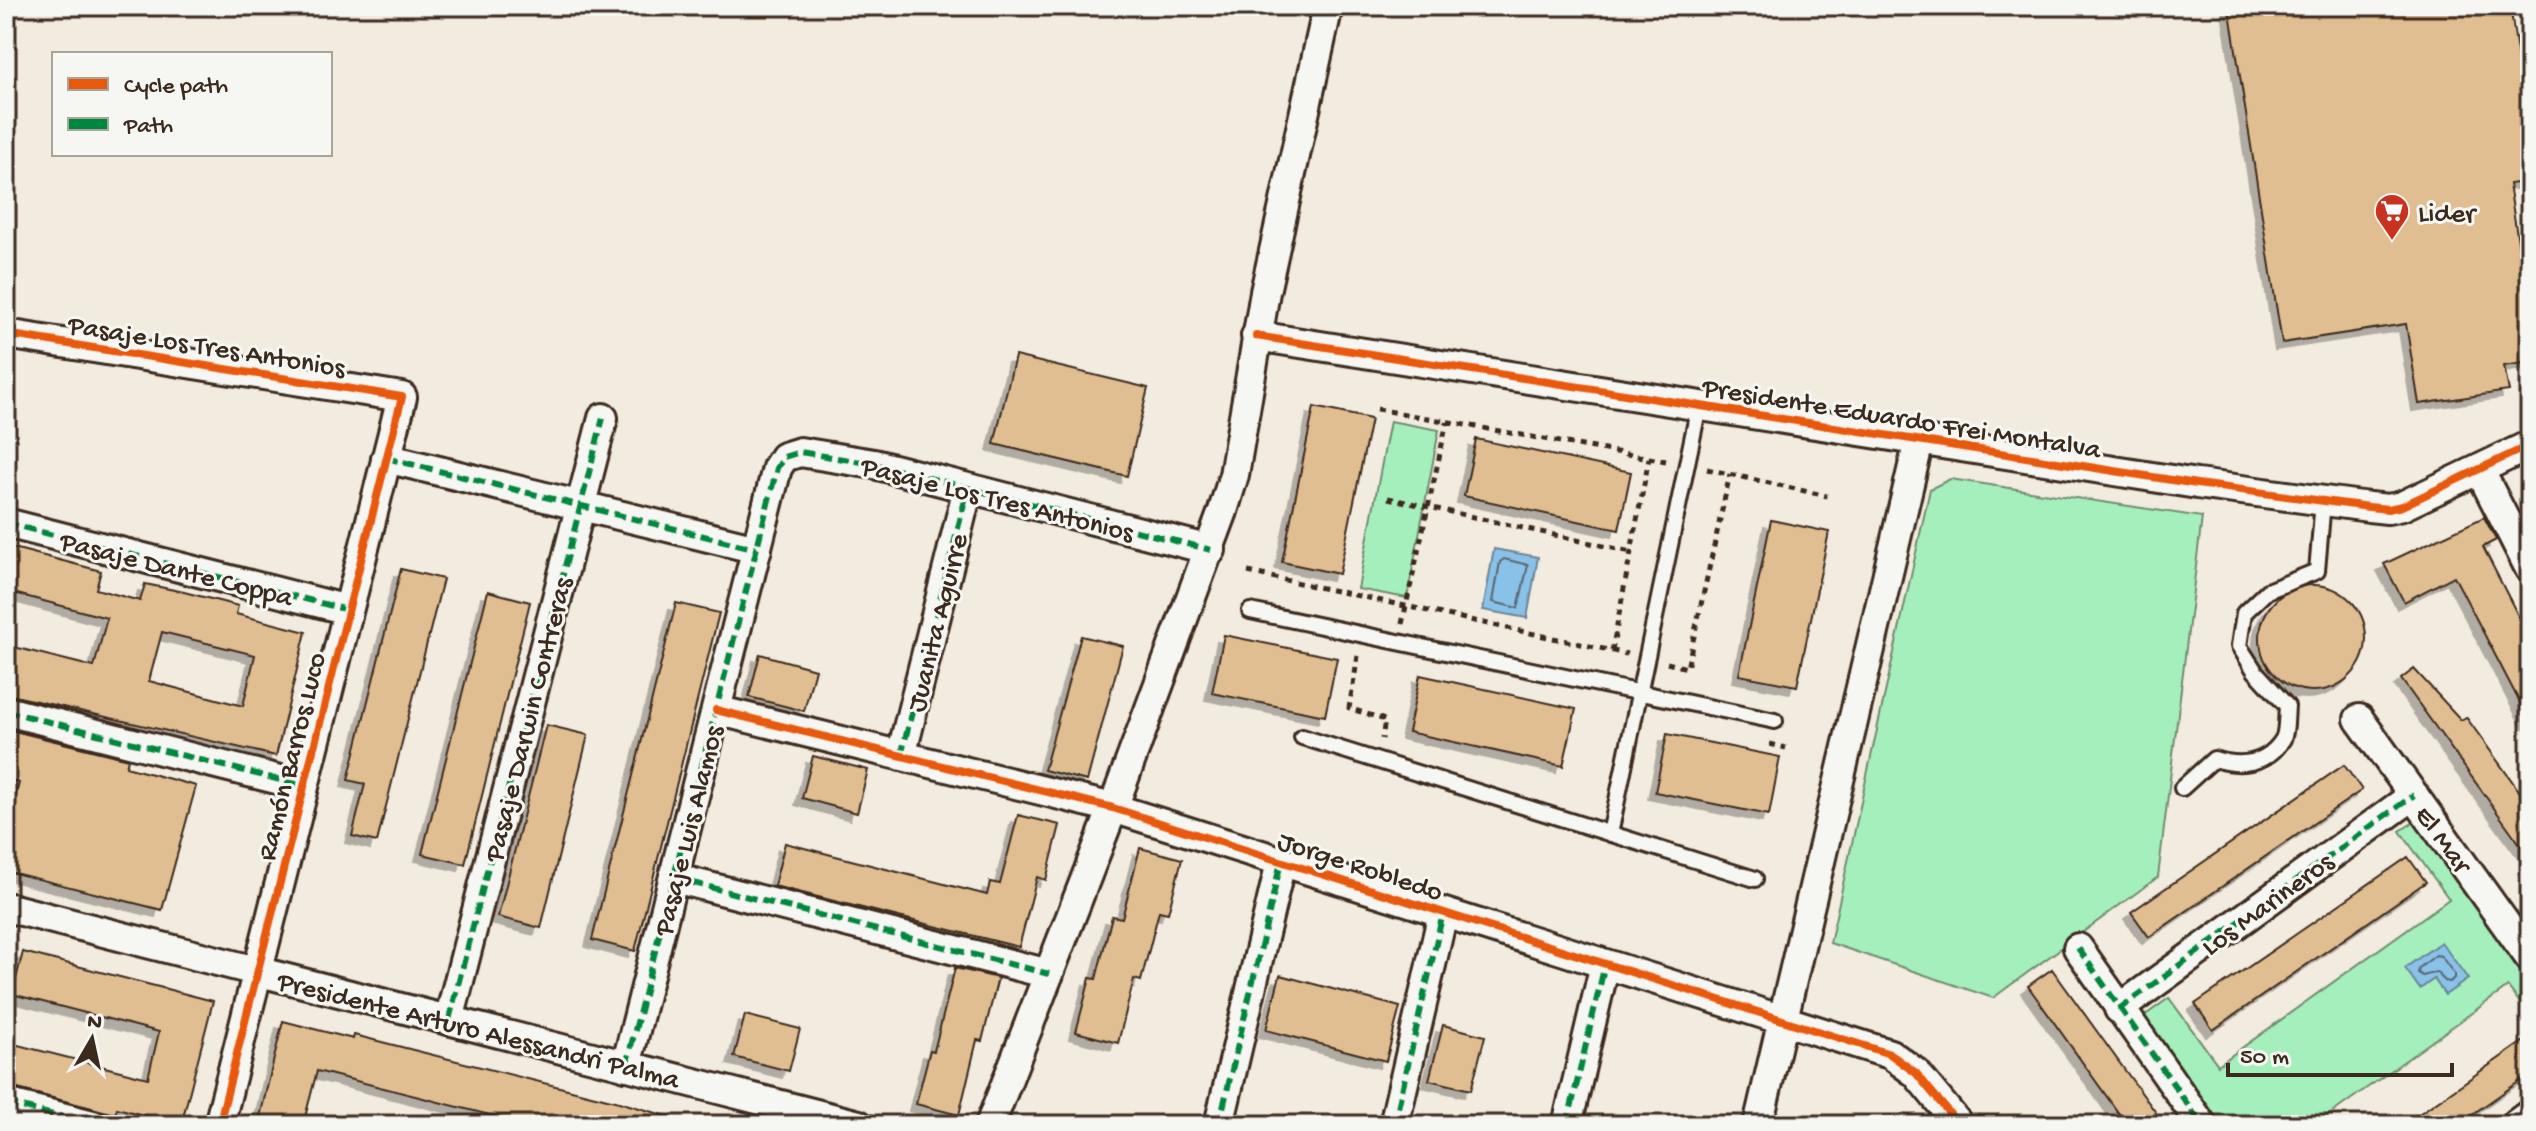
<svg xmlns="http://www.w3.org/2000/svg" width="2536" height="1131" viewBox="0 0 2536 1131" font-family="'Gochi Hand',sans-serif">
	<defs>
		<filter id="shadow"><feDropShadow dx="-7" dy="7" stdDeviation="0" flood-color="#0004"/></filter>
	</defs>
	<rect width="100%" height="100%" fill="#f2ebdf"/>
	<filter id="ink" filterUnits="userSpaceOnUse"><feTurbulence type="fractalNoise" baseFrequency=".0125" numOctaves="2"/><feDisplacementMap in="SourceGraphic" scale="16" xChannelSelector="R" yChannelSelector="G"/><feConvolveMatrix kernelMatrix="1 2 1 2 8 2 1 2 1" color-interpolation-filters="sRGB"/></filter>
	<g filter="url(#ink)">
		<!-- green -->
		<path fill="#a5efbd" stroke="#708c6e" stroke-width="2" d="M 1390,421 L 1439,430 L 1407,598 L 1358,589 Z
			M 1950,479 L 2202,517 L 2158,877 L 1993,998 L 1830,943 L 1930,489 Z
			M 2414,822 L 2530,983 L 2530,1016 L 2508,987 L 2315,1125 L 2222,1125 L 2143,1017 L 2169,998 L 2218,1065 L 2449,899 L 2400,831 Z"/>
		<!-- water -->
		<path fill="#89c1e8" stroke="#6a8597" stroke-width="2" d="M 1494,549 L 1538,557 L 1527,618 L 1483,610 Z
			M 2441,942 L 2468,979 L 2445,995 L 2434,979 L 2420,989 L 2405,968 Z"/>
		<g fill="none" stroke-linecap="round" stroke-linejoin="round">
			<!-- shore -->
			<path stroke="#5a666f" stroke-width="2" d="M 1504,559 L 1528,565 L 1518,608 L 1493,602 L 1500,562 Z
				M 2436,955 L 2441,956 L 2454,974 L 2454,978 L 2450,982 L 2445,981 L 2436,972 L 2423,976 L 2418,973 L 2419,968 Z"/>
		</g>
		<!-- building -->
		<path fill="#e0be92" stroke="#3b2a1e" stroke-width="2" fill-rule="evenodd" filter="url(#shadow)" d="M 2229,6 L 2510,6 L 2530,134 L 2530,181 L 2509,184 L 2527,299 L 2530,299 L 2530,362 L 2504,366 L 2509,391 L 2419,404 L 2406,324 L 2282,343 Z
			M 1015,356 L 1148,388 L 1127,476 L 994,444 Z
			M 1314,407 L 1371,419 L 1339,574 L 1282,562 Z
			M 1476,439 L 1631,472 L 1619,530 L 1464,496 Z
			M 2484,517 L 2496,540 L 2483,547 L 2530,639 L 2530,722 L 2454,576 L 2404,602 L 2384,564 Z
			M 1771,520 L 1829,532 L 1797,686 L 1739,675 Z
			M 6,546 L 101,571 L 96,589 L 140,601 L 145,584 L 184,592 L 238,606 L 236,614 L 306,632 L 276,756 L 6,694 L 6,645 L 94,667 L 107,618 L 6,591 ZM 162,632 L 255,655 L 243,706 L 149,681 Z
			M 401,569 L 443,579 L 377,842 L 352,836 L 365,784 L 348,780 Z
			M2260 638a53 53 0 1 1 106 0a53 53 0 1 1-106 0Z
			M 488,591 L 530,602 L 465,864 L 422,854 Z
			M 676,603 L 719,613 L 635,951 L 592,940 Z
			M 1224,635 L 1337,658 L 1325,716 L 1212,693 Z
			M 1081,636 L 1123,646 L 1087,781 L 1044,770 Z
			M 760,654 L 815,669 L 804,711 L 749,697 Z
			M 2414,669 L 2461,720 L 2466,717 L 2530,806 L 2530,858 L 2401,679 Z
			M 1420,675 L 1576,709 L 1563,766 L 1408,732 Z
			M 546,725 L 588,735 L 541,928 L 498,917 Z
			M 6,729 L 128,759 L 126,767 L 196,786 L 162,910 L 6,871 L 6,832 L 19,783 L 6,779 Z
			M 1667,734 L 1780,757 L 1769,815 L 1655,792 Z
			M 813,756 L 868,770 L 857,813 L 802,798 Z
			M 2344,765 L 2362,790 L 2149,937 L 2131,912 Z
			M 1018,815 L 1060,825 L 1046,880 L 1037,877 L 1019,947 L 774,886 L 785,843 L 987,895 L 990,882 L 1000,884 Z
			M 1140,848 L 1182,859 L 1168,913 L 1159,911 L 1141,981 L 1134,979 L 1118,1043 L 1076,1032 L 1090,978 L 1096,979 L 1112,916 L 1122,918 Z
			M 2408,857 L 2426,882 L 2213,1030 L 2195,1004 Z
			M 23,952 L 213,1001 L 181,1125 L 117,1108 L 115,1114 L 6,1086 L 6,1042 L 148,1078 L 159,1032 L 12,994 Z
			M 955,968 L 998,978 L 982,1041 L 977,1040 L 959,1115 L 916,1104 L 930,1050 L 934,1051 Z
			M 2052,969 L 2124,1069 L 2165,1125 L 2127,1125 L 2028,986 Z
			M 1280,975 L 1400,1007 L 1386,1061 L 1266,1030 Z
			M 745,1015 L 800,1029 L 789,1071 L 734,1057 Z
			M 283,1021 L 353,1039 L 354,1035 L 619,1102 L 670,1117 L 668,1125 L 529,1125 L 317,1071 L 303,1125 L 258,1125 Z
			M 1443,1025 L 1485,1036 L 1471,1090 L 1429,1080 Z
			M 2530,1037 L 2530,1074 L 2457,1125 L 2403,1125 Z"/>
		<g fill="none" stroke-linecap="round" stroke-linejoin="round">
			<defs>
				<path id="lane" d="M 1250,611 L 1775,721
					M 1302,737 L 1755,879
					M 2182,788 L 2214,759 C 2240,767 2267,765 2283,739 C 2287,731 2286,716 2287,706 L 2255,671 L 2239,646 L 2244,613 L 2267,591 L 2317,571 L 2323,501
					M 1610,834 L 1699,406"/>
				<path id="street" d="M 6,334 L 402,397 L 219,1125
					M 1256,336 L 2197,484 L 2369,507 L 2388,509 L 2402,506 L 2530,445
					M 386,458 L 757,549
					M 2480,471 L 2530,569
					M 6,523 L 348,610
					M 716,710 L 1113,808 L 1890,1054 L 1916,1073 L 1959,1125
					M 6,711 L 304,786
					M 2359,719 L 2530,958
					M 901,756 L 968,488
					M 674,878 L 1049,974
					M 6,907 L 859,1125
					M 2078,948 L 2202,1125
					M 2119,1009 L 2414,795
					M 449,1020 L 603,418
					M 626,1066 L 777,468 L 784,457 L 800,452 L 874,464 L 1211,550
					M 6,1103 L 93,1125
					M 990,1125 L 1113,808 L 1223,511 L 1234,475 L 1265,292 L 1328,6
					M 1219,1125 L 1281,862
					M 1394,1125 L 1443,913
					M 1567,1125 L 1605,964
					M 1758,1125 L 1919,441
					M 2515,1125 L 2530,1114"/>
			</defs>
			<!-- lane casing -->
			<use href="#lane" stroke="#3b2a1e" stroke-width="20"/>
			<!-- street casing -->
			<use href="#street" stroke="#3b2a1e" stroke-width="34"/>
			<!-- path -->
			<path stroke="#3b2a1e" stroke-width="5" stroke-dasharray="6 6" stroke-linecap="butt" d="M 1377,409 L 1666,461
				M 1707,469 L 1827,496
				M 1388,498 L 1631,552
				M 1248,572 L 1627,654
				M 1402,624 L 1447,422
				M 1612,651 L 1649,458
				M 1358,656 L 1349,708 L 1385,720 L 1382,739
				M 1667,663 L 1687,668 L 1730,474
				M 1770,744 L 1786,748"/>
			<!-- lane -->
			<use href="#lane" stroke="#f6f6f2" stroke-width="14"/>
			<!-- street -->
			<use href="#street" stroke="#f6f6f2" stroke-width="28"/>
			<!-- quiet -->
			<path stroke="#00873e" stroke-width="6" stroke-dasharray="12 6" stroke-linecap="butt" d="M 386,458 L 757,549
				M 6,523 L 348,610
				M 6,711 L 304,786
				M 901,756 L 968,488
				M 674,878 L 1049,974
				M 2078,948 L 2202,1125
				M 2119,1009 L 2414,795
				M 449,1020 L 603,418
				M 626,1066 L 777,468 L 784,457 L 800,452 L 874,464 L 1211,550
				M 6,1103 L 93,1125
				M 1219,1125 L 1281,862
				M 1394,1125 L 1443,913
				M 1567,1125 L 1605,964
				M 2515,1125 L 2530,1114"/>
			<defs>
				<path id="cycleway" d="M 6,334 L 402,397 L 219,1125
					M 1256,336 L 2197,484 L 2369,507 L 2388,509 L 2402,506 L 2530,445
					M 716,710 L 1113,808 L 1890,1054 L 1916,1073 L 1959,1125"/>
			</defs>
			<!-- cycleway casing -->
			<use href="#cycleway" stroke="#f6f6f2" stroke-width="13"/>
			<!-- cycleway -->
			<use href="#cycleway" stroke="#e8590c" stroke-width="8"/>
		</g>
	</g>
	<!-- icons -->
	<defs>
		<symbol id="supermarket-pin" viewBox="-11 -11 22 30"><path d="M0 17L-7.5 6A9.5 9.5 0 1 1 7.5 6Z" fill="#c8321e" stroke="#f6f6f2"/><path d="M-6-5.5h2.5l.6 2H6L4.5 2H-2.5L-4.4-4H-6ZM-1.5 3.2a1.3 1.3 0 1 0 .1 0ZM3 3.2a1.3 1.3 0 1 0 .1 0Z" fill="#fff"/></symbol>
	</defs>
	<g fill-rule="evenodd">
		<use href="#supermarket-pin" x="2372" y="191" width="40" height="54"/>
	</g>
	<g text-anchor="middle" stroke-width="6" stroke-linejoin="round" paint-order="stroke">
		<!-- poi labels -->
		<g font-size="28" fill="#3b2a1e" stroke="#f6f6f2" text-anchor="start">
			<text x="2418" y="221">Lider</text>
		</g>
		<!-- street labels -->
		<g font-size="28" fill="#3b2a1e" stroke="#f6f6f2">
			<text transform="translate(207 344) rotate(9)" y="10">Pasaje Los Tres Antonios</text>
			<text transform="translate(1902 416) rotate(9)" y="10">Presidente Eduardo Frei Montalva</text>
			<text transform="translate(998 497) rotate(14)" y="10">Pasaje Los Tres Antonios</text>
			<text transform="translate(177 567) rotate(14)" y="10">Pasaje Dante Coppa</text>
			<text transform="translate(935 622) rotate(-76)" y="10">Juanita Aguirre</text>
			<text transform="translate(526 719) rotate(-76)" y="10">Pasaje Darwin Contreras</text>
			<text transform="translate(289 756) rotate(-76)" y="10">Ramón Barros Luco</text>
			<text transform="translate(686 830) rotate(-76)" y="10">Pasaje Luis Alamos</text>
			<text transform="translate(2445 838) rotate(54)" y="10">El Mar</text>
			<text transform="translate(1361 864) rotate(18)" y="10">Jorge Robledo</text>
			<text transform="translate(2266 902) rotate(-36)" y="10">Los Marineros</text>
			<text transform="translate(479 1028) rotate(14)" y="10">Presidente Arturo Alessandri Palma</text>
		</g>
	</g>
	<!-- margin -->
	<rect width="2536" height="1131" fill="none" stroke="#f6f6f2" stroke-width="32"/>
	<rect x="16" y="16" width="2504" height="1099" fill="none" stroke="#3b2a1e" stroke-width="3" filter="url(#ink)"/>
	<!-- legend -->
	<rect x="52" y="52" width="280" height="104" fill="#f6f6f2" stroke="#aba49d" stroke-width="2"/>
	<rect x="68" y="78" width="40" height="12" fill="#e8590c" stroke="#aba49d" stroke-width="2"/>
	<text x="124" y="92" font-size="24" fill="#3b2a1e">Cycle path</text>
	<rect x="68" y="118" width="40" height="12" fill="#00873e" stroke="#aba49d" stroke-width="2"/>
	<text x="124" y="132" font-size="24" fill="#3b2a1e">Path</text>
	<!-- north arrow -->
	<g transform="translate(92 1039) rotate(9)" stroke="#f6f6f2" stroke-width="6" paint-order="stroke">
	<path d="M0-6L14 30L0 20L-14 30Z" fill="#3b2a1e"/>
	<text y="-12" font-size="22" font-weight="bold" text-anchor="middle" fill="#3b2a1e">N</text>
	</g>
	<!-- scale -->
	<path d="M2228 1063v12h224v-12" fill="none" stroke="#3b2a1e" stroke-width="4"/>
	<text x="2240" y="1063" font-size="24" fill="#3b2a1e" stroke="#f6f6f2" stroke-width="6" paint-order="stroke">50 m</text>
</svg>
